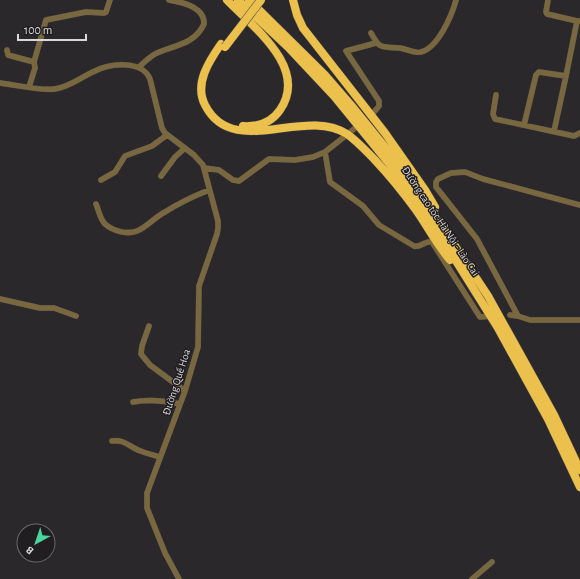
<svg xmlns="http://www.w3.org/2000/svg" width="580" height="579" viewBox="0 0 580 579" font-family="'Alegreya Sans',sans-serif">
	<rect width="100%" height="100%" fill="#2b282b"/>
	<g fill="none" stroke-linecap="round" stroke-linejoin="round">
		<defs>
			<path id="minor" d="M 548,0 L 546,12 L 547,14 L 577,21
				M 371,33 C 381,51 381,46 400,48 C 407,49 415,54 421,52 C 438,48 452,15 456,0
				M 7,50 L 8,55 L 34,62 L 35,68 L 29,87
				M 34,62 L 46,20 L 86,12 L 104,13 L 106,12 L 110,0
				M 139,67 C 145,62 150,56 157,53 C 175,45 195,44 204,24 C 205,7 182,2 169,0
				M 0,83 C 17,85 39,91 55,89 C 70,87 81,77 95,71 C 111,63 142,60 150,79 L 162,128 L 165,133 L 194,155 L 203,165 L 218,221 L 218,228 L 217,234 L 199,286 L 198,347 L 185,391 L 147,493 L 147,508 L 165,553 L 179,579
				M 496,95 L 493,114 L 495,119 L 574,136 L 580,133
				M 374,112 L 379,106 L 379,101 L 346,51 L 376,43
				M 524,125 L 536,75 L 539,72 L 566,76 L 577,21 L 580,21
				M 554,131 L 566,76
				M 349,133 L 355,128
				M 325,152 L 330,182 L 363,206 L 379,225 L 414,246 C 421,248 425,240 432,242 L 480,317 L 491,316
				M 204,168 L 219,170 L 233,180 L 239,181 L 269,159 L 295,160 L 313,157 L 325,152 L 344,137
				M 161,176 L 175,157 L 185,148
				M 101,180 L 115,172 L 125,156 L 152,146 L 167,135
				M 96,204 C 99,211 100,219 105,224 C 113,231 127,235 137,231 C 147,227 155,217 165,212 C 179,203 194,196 209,190
				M 0,299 L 40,308 L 54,308 L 76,316
				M 510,315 L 518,316 L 530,320 L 580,320
				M 518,316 L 477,239 L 440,192 L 436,187 L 436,182 L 438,179 L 451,173 L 465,172 L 483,179 L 580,205
				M 149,326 L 142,346 L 141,354 L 150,365 L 185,391
				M 133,402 C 150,399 164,401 180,404
				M 112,441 C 123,439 129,446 138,450 C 145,453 153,455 160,457
				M 472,579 L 492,562"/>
			<path id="highway" d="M 227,0 C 253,27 309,68 280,110 C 271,123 257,127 243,126
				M 238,0 L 288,47 L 334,96 L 405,183 L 431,221 L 498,328 L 548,419 L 580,487
				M 249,0 L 325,75 L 351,105 L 410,178 L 488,296 L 554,415 L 580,470
				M 293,0 L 297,15 L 303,28 L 385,133 L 425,190 L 435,207
				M 221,44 C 209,61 194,84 205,105 C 233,160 304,106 347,134 C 357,141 365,150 374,159 C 389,175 403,192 416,210 C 428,227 437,245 450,260"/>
		</defs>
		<!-- minor casing -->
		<use href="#minor" stroke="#474447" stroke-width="6"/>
		<!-- highway casing -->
		<use href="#highway" stroke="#474447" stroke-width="9"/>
		<!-- minor -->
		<use href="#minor" stroke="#79683f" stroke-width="5.5"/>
		<!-- highway -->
		<use href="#highway" stroke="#ebc04c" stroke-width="8"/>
		<defs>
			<path id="highway-bridge" d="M 225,47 L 261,0"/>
		</defs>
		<!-- highway-bridge casing -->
		<use href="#highway-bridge" stroke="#474447" stroke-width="9" stroke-linecap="butt"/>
		<!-- highway-bridge -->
		<use href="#highway-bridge" stroke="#ebc04c" stroke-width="8"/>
	</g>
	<g text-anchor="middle" stroke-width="3" stroke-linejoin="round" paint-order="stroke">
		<!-- street labels -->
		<g font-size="11" fill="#dbd9db" stroke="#211e21">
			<text transform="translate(441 221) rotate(56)" y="4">Đường cao tốc Hà Nội - Lào Cai</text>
			<text transform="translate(176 382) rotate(-72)" y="4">Đường Quế Hoa</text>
		</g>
	</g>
	<!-- north arrow -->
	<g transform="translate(36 543) rotate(220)"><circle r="19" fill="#211e21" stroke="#6b696b"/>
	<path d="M0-3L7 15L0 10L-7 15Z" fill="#4bd49b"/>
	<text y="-6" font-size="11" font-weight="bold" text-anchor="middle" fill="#dbd9db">B</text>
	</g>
	<!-- scale -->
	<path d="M18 34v6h68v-6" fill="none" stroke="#dbd9db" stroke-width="2"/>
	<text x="24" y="34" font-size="12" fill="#dbd9db" stroke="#211e21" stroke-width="3" paint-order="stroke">100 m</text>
</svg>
